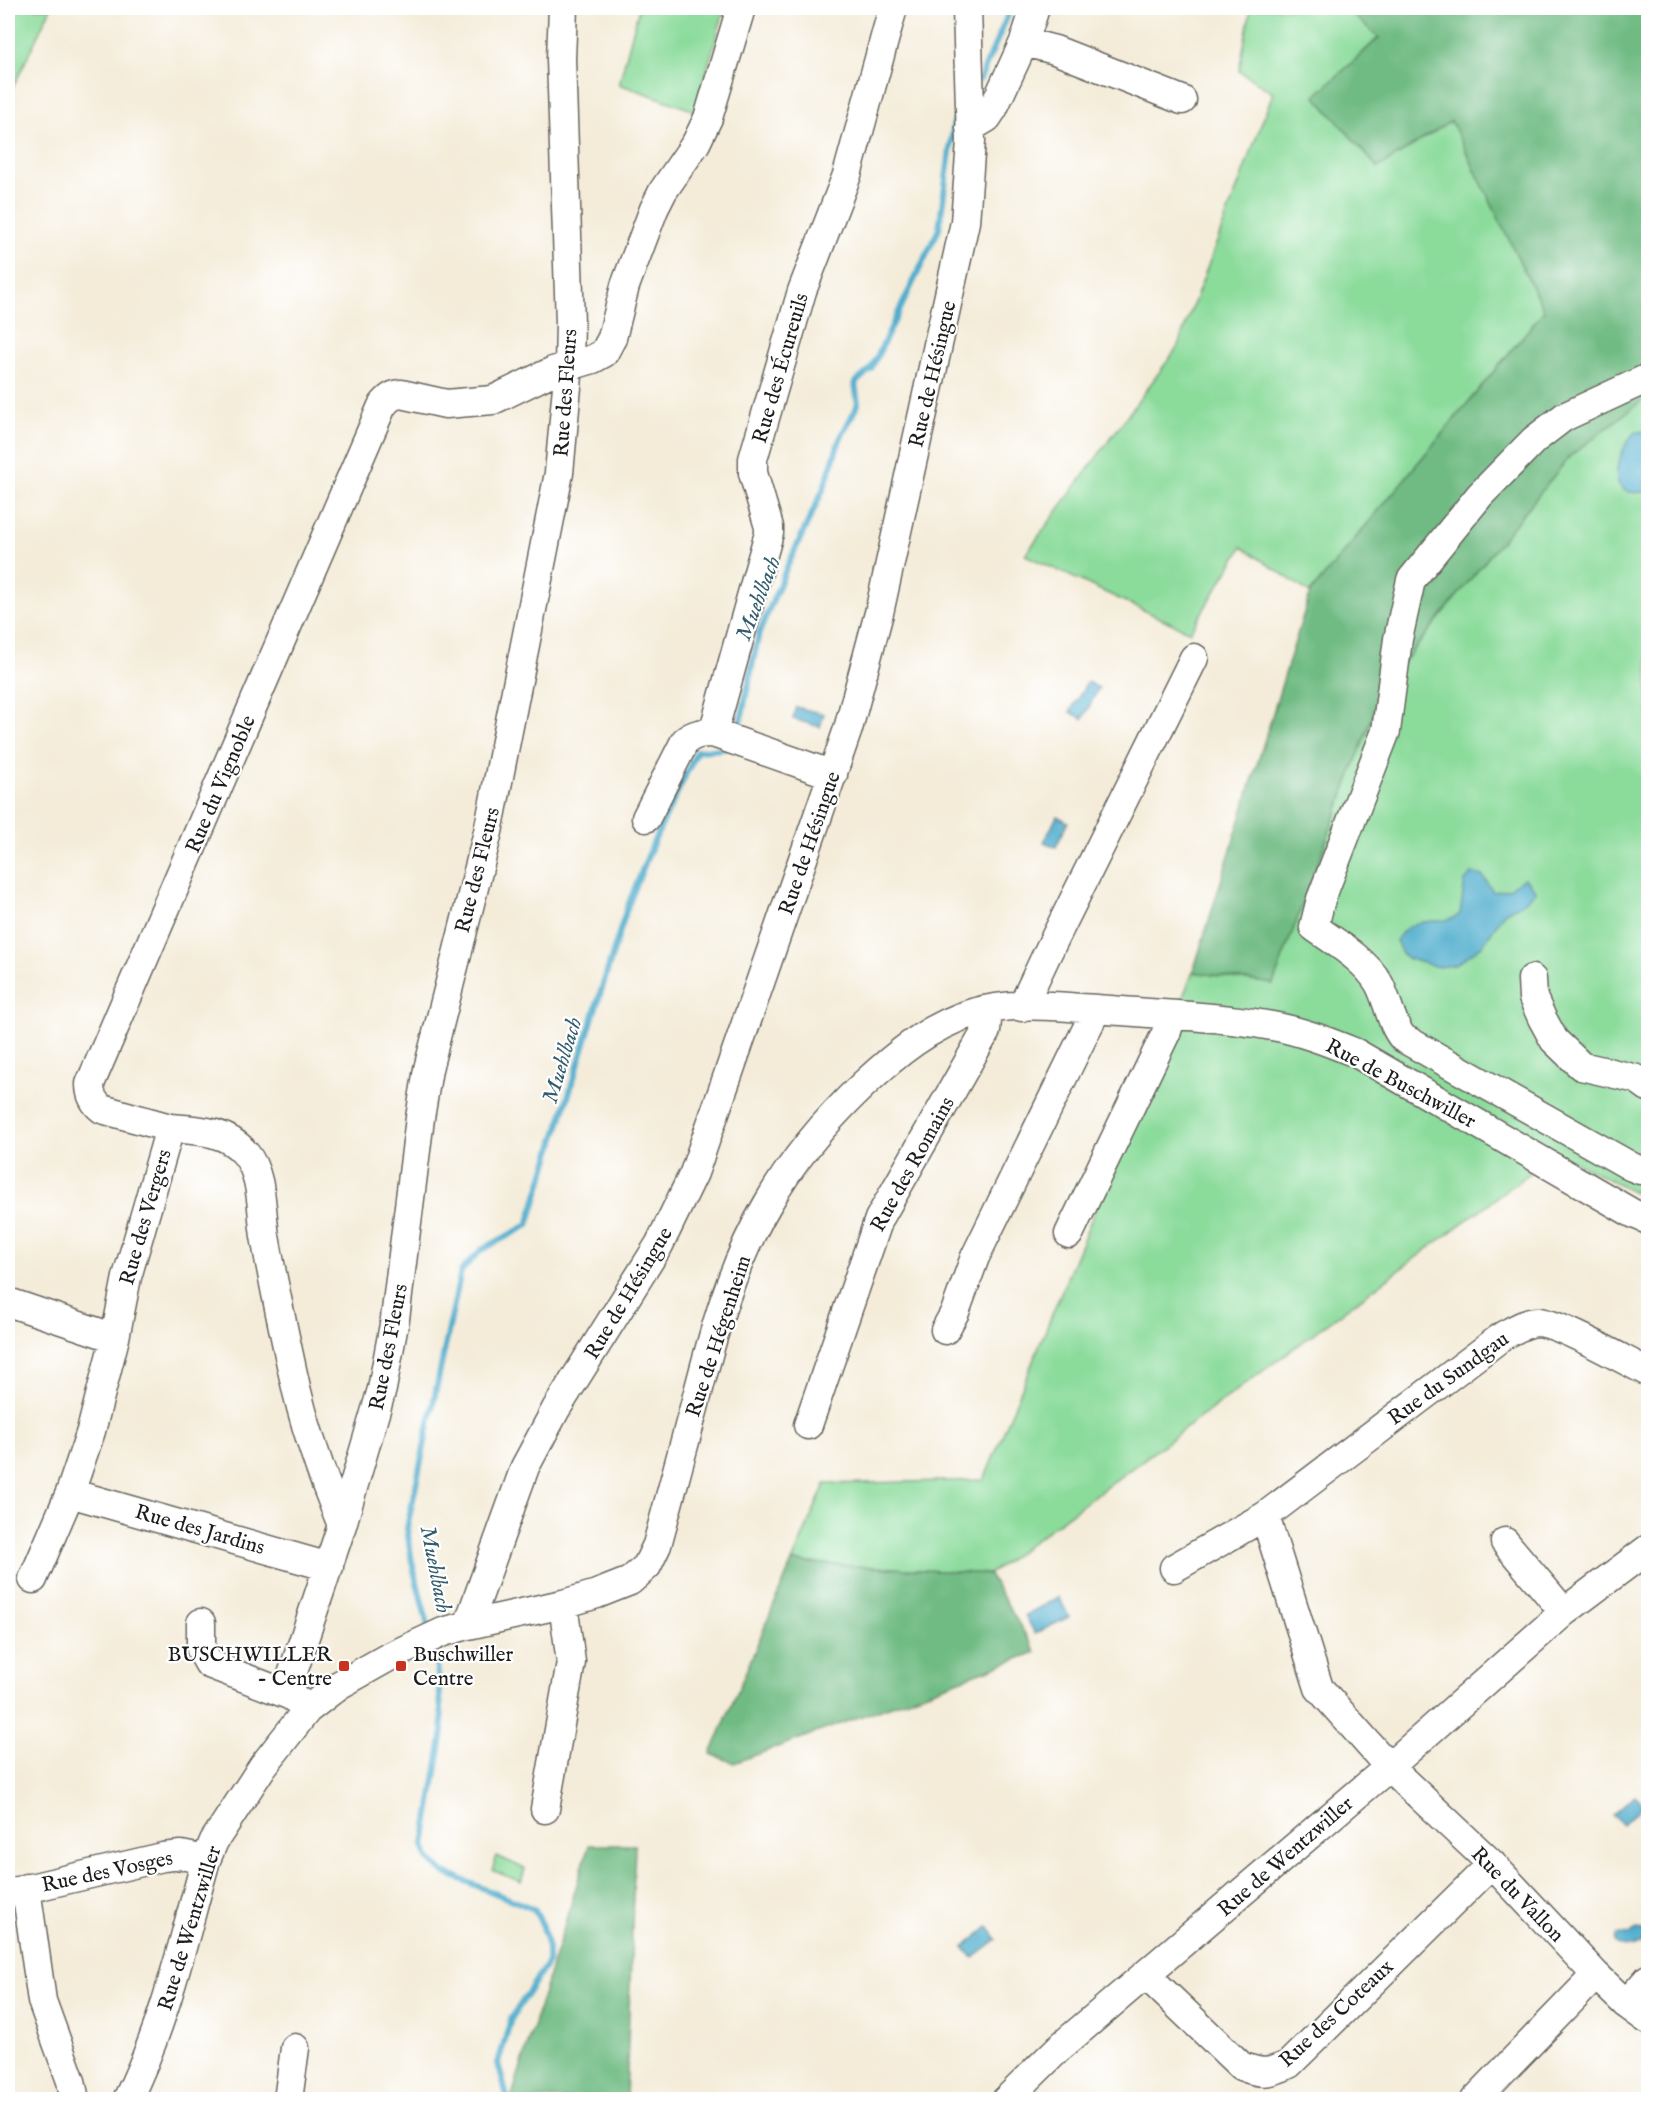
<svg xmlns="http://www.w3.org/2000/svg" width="1656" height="2107" viewBox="0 0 1656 2107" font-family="'IM FELL English',serif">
	<rect width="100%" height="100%" fill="#fff"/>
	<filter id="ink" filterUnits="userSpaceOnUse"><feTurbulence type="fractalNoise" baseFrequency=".0167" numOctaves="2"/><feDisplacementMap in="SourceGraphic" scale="12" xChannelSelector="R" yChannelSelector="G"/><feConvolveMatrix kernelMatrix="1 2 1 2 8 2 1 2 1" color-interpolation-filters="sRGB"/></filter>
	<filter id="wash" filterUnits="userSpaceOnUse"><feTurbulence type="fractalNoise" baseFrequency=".008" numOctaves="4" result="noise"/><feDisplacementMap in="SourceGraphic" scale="24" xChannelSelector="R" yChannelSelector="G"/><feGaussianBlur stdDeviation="1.35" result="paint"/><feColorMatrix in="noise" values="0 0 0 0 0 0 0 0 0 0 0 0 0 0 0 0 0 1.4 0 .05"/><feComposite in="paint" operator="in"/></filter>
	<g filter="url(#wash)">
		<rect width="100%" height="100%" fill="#f4ecd9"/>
		<!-- green -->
		<path fill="#8bdb9b" stroke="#547c5c" stroke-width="1.5" d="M 8,8 L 51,8 L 8,98 Z
			M 639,8 L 725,8 L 695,111 L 619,84 Z
			M 1251,8 L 1346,8 L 1379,37 L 1316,97 L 1451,120 L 1544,311 L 1310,593 L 1242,547 L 1190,632 L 1025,555 L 1177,348 L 1273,93 L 1239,71 Z
			M 1648,396 L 1648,1199 L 1557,1153 L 989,1574 L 792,1562 L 825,1484 L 984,1480 L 1193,972 L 1273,984 L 1383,688 L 1569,457 Z
			M 497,1856 L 525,1869 L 521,1882 L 492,1870 Z"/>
		<!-- forest -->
		<path fill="#70bb83" stroke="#466c50" stroke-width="1.5" d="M 1346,8 L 1648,8 L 1648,396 L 1569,457 L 1383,688 L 1273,984 L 1193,972 L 1310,593 L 1544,311 L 1451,121 L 1378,168 L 1315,96 L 1379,38 Z
			M 792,1562 L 989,1574 L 1036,1652 L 734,1763 L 711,1754 Z
			M 589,1845 L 635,1845 L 626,2099 L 511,2099 Z"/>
		<!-- water -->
		<path fill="#4fadcd" stroke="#366474" stroke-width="1.5" d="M 1648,431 L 1648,491 C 1616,498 1611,479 1622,453 C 1625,445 1628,438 1635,433 C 1639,431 1644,431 1648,431 Z
			M 1087,682 L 1099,688 L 1083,719 L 1070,712 Z
			M 796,707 L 824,714 L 820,727 L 793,719 Z
			M 1057,816 L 1068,822 L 1056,847 L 1044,842 Z
			M 1472,873 L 1483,876 L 1493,892 L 1509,889 L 1524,878 L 1536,891 L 1523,903 L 1504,913 L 1482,946 L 1455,965 L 1438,967 L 1409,959 L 1402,954 L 1396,941 C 1413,910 1442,929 1460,914 L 1465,881 Z
			M 1059,1597 L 1069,1617 L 1035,1634 L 1025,1615 Z
			M 1635,1795 L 1644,1804 L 1623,1825 L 1613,1815 Z
			M 988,1927 L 997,1939 L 973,1958 L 964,1947 Z
			M 1637,1930 L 1643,1931 L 1646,1936 L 1641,1944 C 1632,1949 1621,1950 1615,1942 L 1616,1936 L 1620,1933 L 1630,1934 Z"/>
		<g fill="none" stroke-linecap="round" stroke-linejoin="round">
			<!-- stream -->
			<path stroke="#4fadcd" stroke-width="6" d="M 980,79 L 1011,8
				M 738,735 L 759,633 L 786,569 L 824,488 L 840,439 L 858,404 L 855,383 L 871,369 L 939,229 L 954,122 L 959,114
				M 429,1630 L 412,1562 L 407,1528 L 461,1271 L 481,1250 L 528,1225 L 627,908 L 654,841 L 697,751 L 724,749
				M 433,1645 L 437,1664 L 443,1731 L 424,1845 L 428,1858 L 443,1872 L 534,1909 L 543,1926 L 548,1949 L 548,1962 L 511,2019 L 498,2063 L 508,2100"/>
		</g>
	</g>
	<g filter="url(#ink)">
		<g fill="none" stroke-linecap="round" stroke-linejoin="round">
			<defs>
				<path id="minor" d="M 1024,42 L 1035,8
					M 970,128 L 987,118 L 993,109 L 1024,42 L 1055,50 L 1182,100
					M 1648,378 L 1564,417 L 1534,440 L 1480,495 L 1411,580 L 1398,639 L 1386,731 L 1321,899 L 1314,927 C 1336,943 1363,958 1378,982 C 1388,999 1390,1023 1403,1038 L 1632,1167 L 1640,1170 L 1648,1170
					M 833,775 L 713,733 L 769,533 L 769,527 L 753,473 L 753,459 L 802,291 L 847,175 L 893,8
					M 646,818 L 685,741 C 695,733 702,733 713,733
					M 1532,979 L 1533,998 L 1542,1018 L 1554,1040 L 1581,1066 L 1637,1079 L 1648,1087
					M 1022,1007 L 1046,956 L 1194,658
					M 170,1128 L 102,1109 C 93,1102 90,1095 90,1084 L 382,406 C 388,399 391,395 401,394 L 446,404 L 493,400 L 553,371 L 593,359 L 604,353 L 612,338 L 625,286 L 654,209 L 663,191 L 696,143 L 708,118 L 741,8
					M 1069,1234 L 1167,1031 L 1172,1015
					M 8,1302 L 115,1338
					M 945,1330 L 955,1312 L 975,1257 L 1096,1010
					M 1648,1372 C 1625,1361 1560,1323 1538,1322 C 1526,1322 1514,1330 1504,1335 L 1265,1516 L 1319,1688 L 1389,1767 L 1492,1864 L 1596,1975 L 1626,2004 L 1648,2020
					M 808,1425 L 879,1219 L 986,1031 L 988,1010
					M 70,1493 L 329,1567
					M 1505,1542 L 1564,1612
					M 1174,1568 L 1265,1516
					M 33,1579 L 70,1493 L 91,1431 L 115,1338 L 127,1277 L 170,1128 C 197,1130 226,1130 245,1153 C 263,1174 261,1210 265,1236 C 273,1282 283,1328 293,1374 C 304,1426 322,1477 342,1525
					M 201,1623 L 201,1650 L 209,1664 L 289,1695
					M 468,1625 L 525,1467 L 556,1409 L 659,1245 L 694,1173 L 848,729 L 879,613 L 965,222 L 971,141 L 967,8
					M 307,1710 L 300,1702 L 289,1695 L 292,1675 L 342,1525 L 382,1389 L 395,1319 L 420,1118 L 428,1069 L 488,832 L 559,473 L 569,365 L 570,323 L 561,59 L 563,8
					M 545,1809 L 571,1662 L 563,1604
					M 26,1888 L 42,2001 L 71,2081 L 75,2100
					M 9,1893 L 163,1857 L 181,1855 L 206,1860
					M 1146,1975 L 1241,2066 C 1261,2074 1269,2074 1289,2064 L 1492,1864
					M 1626,2004 L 1648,1979
					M 127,2100 C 165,2024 183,1941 206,1860 L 214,1841 L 263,1766 L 307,1710 L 339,1685 L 387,1658 L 443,1632 L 468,1625 L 563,1604 L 597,1594 L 630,1581 L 647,1566 L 657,1545 C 670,1498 682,1451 695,1404 C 712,1337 731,1266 767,1205 C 793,1159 826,1120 864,1084 C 896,1054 930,1026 972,1013 C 1019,999 1074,1008 1122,1011 C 1172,1015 1223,1017 1272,1026 C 1301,1031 1329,1042 1356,1053 L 1632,1213 L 1648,1220
					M 288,2100 L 295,2048
					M 1006,2100 L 1059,2048 L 1389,1767 L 1564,1612 L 1648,1549
					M 1475,2100 L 1596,1975"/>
			</defs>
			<!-- minor casing -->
			<use href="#minor" stroke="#68655e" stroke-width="31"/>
			<!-- minor -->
			<use href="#minor" stroke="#fff" stroke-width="28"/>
		</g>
	</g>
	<!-- markers -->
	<g fill="#c8321e" stroke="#fff" stroke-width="2">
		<rect x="338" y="1660" width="12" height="12" rx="3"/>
		<rect x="395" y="1660" width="12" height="12" rx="3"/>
	</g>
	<g text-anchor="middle" stroke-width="4.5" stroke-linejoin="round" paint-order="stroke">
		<!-- street labels -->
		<g font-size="21" fill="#1c1c1c" stroke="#fff">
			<text transform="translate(780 368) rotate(-74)" y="7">Rue des Écureuils</text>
			<text transform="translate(932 374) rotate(-77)" y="7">Rue de Hésingue</text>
			<text transform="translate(565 393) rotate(-86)" y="7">Rue des Fleurs</text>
			<text transform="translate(220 784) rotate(-67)" y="7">Rue du Vignoble</text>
			<text transform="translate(809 843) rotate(-71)" y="7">Rue de Hésingue</text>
			<text transform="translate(477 870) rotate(-76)" y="7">Rue des Fleurs</text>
			<text transform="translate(1401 1083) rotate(28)" y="7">Rue de Buschwiller</text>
			<text transform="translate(912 1164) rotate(-61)" y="7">Rue des Romains</text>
			<text transform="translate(145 1217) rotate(-74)" y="7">Rue des Vergers</text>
			<text transform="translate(628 1293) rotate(-59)" y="7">Rue de Hésingue</text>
			<text transform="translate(718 1336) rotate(-72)" y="7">Rue de Hégenheim</text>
			<text transform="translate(388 1347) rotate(-79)" y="7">Rue des Fleurs</text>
			<text transform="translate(1448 1378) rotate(-36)" y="7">Rue du Sundgau</text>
			<text transform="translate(200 1529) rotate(16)" y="7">Rue des Jardins</text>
			<text transform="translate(1285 1856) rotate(-41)" y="7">Rue de Wentzwiller</text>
			<text transform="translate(107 1871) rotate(-12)" y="7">Rue des Vosges</text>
			<text transform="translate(1518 1894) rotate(46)" y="7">Rue du Vallon</text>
			<text transform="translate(189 1928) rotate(-73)" y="7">Rue de Wentzwiller</text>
			<text transform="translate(1336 2013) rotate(-43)" y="7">Rue des Coteaux</text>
		</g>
		<!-- poi labels -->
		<g font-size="21" fill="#1c1c1c" stroke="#fff" text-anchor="end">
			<text x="332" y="1661">BUSCHWILLER<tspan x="332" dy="24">- Centre</tspan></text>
			<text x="413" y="1661" text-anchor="start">Buschwiller<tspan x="413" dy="24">Centre</tspan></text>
		</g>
		<!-- water labels -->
		<g font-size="22" font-style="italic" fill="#335d6c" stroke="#fff">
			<text transform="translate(757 598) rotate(-69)" y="8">Muehlbach</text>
			<text transform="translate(561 1060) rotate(-73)" y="8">Muehlbach</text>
			<text transform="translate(437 1569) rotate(79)" y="8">Muehlbach</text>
		</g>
	</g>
	<!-- margin -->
	<rect width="1656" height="2107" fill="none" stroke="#fff" stroke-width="30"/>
</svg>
